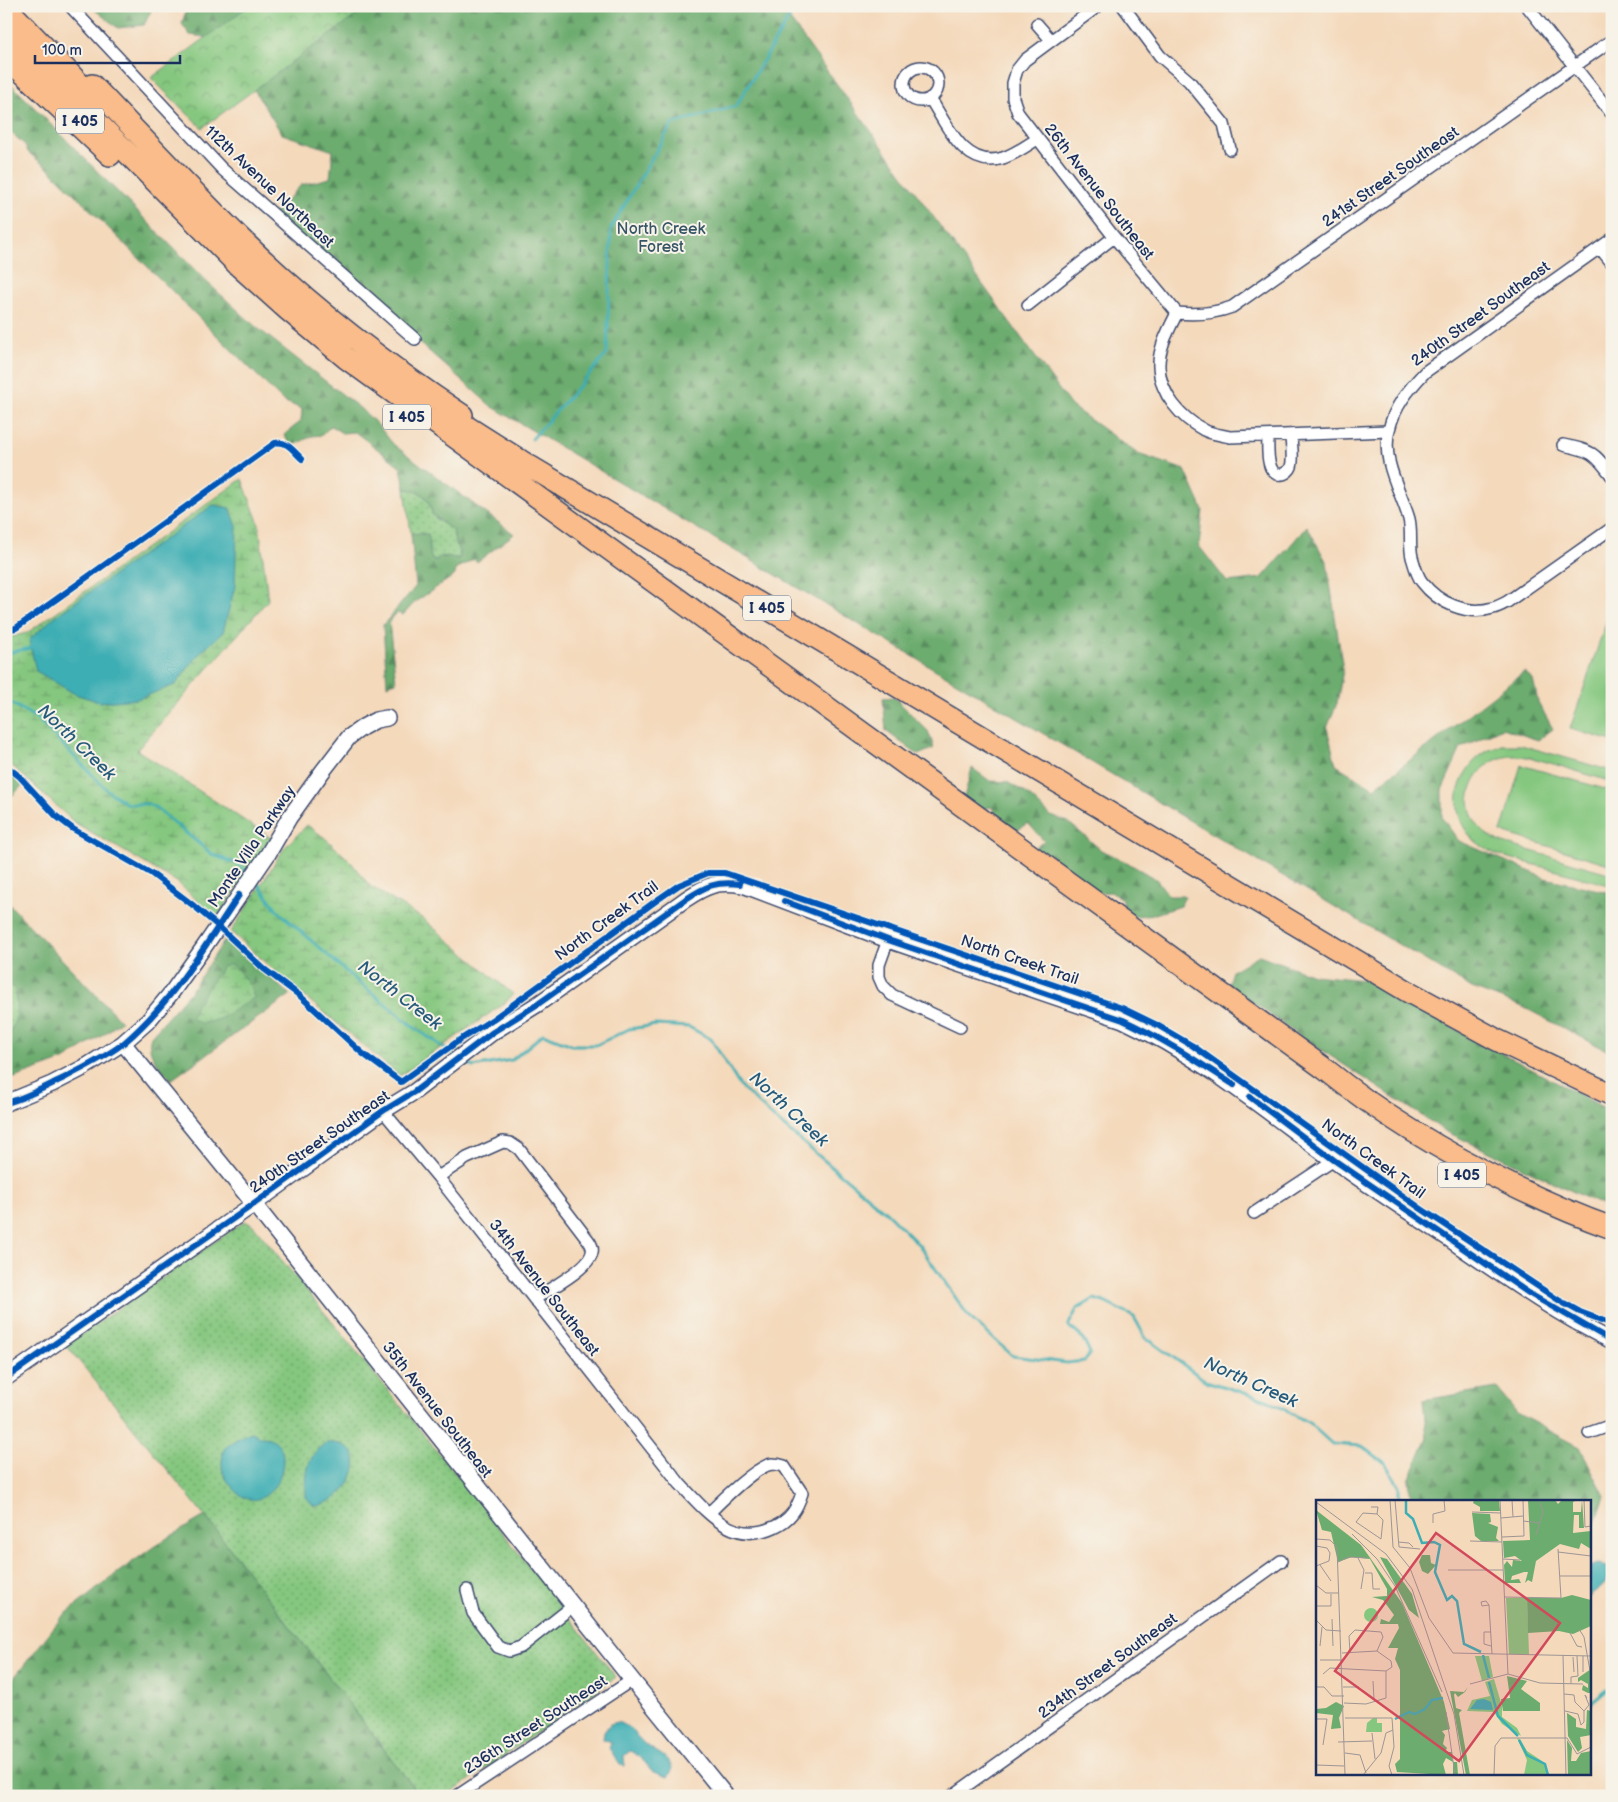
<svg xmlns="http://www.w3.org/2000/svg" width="1618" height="1802" viewBox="0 0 1618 1802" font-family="'Balsamiq Sans',sans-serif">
	<defs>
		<pattern id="grass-dots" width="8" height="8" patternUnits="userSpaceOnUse" patternTransform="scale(1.25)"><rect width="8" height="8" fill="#85c77f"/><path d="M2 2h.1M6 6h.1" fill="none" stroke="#6ca26b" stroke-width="1.8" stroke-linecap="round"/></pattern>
		<pattern id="forest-firs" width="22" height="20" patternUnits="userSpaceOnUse" patternTransform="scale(1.25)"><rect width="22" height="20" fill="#6cac6e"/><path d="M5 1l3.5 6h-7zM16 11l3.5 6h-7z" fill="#588c5e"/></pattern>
		<pattern id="wetland-marsh" width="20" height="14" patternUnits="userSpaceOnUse" patternTransform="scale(1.25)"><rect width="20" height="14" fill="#85c77f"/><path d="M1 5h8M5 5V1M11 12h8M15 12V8" fill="none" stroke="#6ca26b"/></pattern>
		<pattern id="park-crowns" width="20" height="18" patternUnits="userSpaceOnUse" patternTransform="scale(1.25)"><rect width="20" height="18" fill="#85c77f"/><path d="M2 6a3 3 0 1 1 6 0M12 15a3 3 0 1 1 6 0" fill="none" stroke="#6ca26b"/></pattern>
	</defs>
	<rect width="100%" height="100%" fill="#f7f3e8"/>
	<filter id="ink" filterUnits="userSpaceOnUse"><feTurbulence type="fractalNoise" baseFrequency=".02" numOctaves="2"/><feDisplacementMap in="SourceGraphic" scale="10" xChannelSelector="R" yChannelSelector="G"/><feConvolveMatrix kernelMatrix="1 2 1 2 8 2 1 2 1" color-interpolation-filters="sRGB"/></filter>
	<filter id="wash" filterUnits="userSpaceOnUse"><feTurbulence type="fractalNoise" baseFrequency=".0096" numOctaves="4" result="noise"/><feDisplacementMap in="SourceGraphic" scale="20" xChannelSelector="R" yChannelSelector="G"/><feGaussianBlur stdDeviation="1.12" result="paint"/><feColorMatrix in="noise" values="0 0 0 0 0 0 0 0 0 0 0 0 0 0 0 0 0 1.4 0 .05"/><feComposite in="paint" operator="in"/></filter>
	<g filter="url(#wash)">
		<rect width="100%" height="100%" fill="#f4d9bb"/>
		<!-- grass -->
		<path fill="url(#grass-dots)" stroke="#507b6e" d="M 405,489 C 416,490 427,493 431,506 C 431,506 432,513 432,514 C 436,520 446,525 452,529 L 454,532 L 454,537 L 459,547 L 460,557 L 459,559 L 447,556 L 437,560 L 432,560 L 429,553 L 430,542 L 421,533 L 411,534 Z
			M 245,1221 L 254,1226 L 478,1501 L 616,1677 L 447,1796 L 420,1796 L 205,1516 L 66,1345 Z"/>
		<!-- forest -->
		<path fill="url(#forest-firs)" stroke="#446e66" d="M 90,6 L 155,6 L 152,9 L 144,25 L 118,28 Z
			M 187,6 L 780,6 L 1071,406 L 1138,454 L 1185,470 L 1203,510 L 1199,546 L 1227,582 L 1262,578 L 1307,526 L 1327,563 L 1343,670 L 1337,703 L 1327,728 L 1336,765 L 1374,788 L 1524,672 L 1533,679 L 1538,702 L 1553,729 L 1538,740 L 1502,728 L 1461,748 L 1442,790 L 1442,818 L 1459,841 L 1545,878 L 1612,893 L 1612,1053 L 1523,1007 L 1472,988 L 491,406 L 274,214 L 301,185 L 330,178 L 333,151 L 282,134 L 253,88 L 241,42 L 190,35 L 182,24 Z
			M 6,79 L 208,283 L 255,326 L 361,409 L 376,423 L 394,445 L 514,534 L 477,562 L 474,559 L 456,569 L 455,575 L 415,602 L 403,615 L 398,613 L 391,618 L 389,623 L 396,682 L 387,685 L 383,625 L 416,586 L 411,534 L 428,534 C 431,543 428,551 432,560 L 437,560 L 441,556 L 458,559 L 460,557 C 459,549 453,540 454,532 L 432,514 C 429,497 421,490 405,489 L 401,467 L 355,432 L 342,433 L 331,426 L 322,435 L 312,436 L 292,446 L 284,435 L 301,421 L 302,409 L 283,401 L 49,169 L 28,152 L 25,145 L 6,128 Z
			M 894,697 L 928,731 L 934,748 L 918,755 L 886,731 L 883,698 Z
			M 972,768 L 990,781 L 1007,782 L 1026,793 L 1051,816 L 1068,822 L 1101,850 L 1135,867 L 1157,880 L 1169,896 L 1185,896 L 1180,906 L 1155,914 L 1128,917 L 1122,899 L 1111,892 L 1093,893 L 1078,886 L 1071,870 L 1035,848 L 1044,841 L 1028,823 L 1016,831 L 997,820 L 992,807 L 975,810 L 964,797 Z
			M 6,772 L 23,785 L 6,802 Z
			M 6,901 L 121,1021 L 106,1033 L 64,1060 L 6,1081 Z
			M 226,938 L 290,995 L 171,1080 C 161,1067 145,1055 151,1036 L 191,991 Z
			M 1259,955 L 1313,975 L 1364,980 L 1612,1112 L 1612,1210 L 1445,1131 L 1294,1032 L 1228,984 L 1232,971 Z
			M 1497,1388 L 1518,1414 L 1580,1447 L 1605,1496 L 1594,1529 L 1589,1533 L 1589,1501 L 1411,1501 L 1409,1480 L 1427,1437 L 1423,1400 Z
			M 205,1516 L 420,1796 L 6,1796 L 6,1688 L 62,1617 L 113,1576 L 159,1543 Z"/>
		<!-- wetland -->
		<path fill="url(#wetland-marsh)" stroke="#507b6e" d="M 242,479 L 259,524 L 268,600 L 137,750 L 271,838 L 217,918 L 177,882 L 74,822 L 6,760 L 6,638 L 27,633 Z
			M 307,825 L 325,838 L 350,861 L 370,886 L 423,919 L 513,994 L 506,1002 L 400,1076 L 284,979 L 231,932 L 285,847 Z
			M 233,964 L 251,987 L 254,998 L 219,1019 L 202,1024 L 191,1018 L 196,1005 L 222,967 Z
			M 6,983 L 15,989 L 17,1014 L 12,1029 L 6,1031 Z"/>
		<!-- park -->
		<path fill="url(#park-crowns)" stroke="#507b6e" d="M 249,6 L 358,6 L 362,11 L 202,128 L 151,78 Z"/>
		<!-- pitch -->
		<path fill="#85c77f" stroke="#507b6e" d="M 1607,620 L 1612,622 L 1612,741 L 1570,729 Z
			M 1502,745 L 1521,745 L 1612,771 L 1612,782 C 1593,776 1575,771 1557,765 C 1542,761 1527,755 1512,756 C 1476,758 1455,802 1481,829 C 1487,836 1495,839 1503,843 L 1612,874 L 1612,886 L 1495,854 C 1484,848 1474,842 1467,832 C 1448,806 1459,770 1484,753 C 1489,749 1497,748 1502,745 Z
			M 1521,765 L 1612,791 L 1612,865 L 1501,832 Z"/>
		<!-- water -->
		<path fill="#3caeb4" stroke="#2c6e89" d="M 213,505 L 230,508 L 237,526 L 235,586 L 223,632 L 199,654 L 175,685 L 137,699 L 100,702 L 75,694 L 36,671 L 29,640 L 53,618 Z
			M 251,1432 L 256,1434 L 259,1437 C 310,1435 270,1532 233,1488 C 221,1474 220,1467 224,1449 L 238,1438 Z
			M 326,1443 C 378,1440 353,1502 314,1506 L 306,1497 C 306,1476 306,1455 326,1443 Z
			M 1598,1565 L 1607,1567 L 1611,1574 L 1602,1587 L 1589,1597 L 1589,1568 Z
			M 618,1722 C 634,1727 636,1739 649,1747 C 661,1755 666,1755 673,1769 L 668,1777 L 653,1772 L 640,1757 L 630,1751 L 624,1756 L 625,1766 L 620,1765 L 609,1748 L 611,1742 L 603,1739 L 604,1732 L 610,1724 Z"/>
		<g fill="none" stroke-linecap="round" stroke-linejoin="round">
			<!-- stream -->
			<path stroke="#3caeb4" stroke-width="3" d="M 532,439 L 607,354 L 611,228 L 672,124 L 736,106 L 796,6
				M 6,653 L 31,648
				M 6,700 L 38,719 L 107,790 L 127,804 L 148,804 L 156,808 L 213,855 L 238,864 L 250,875
				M 256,881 L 278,911 L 350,975 L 412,1026 L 455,1055
				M 463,1060 L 473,1067 L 512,1060 L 543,1034 L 572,1045 L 596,1045 L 629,1029 L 656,1025 L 689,1027 L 711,1039 L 740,1086 L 776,1120 L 887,1213 L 919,1245 L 969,1317 L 1013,1356 L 1067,1363 L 1084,1361 L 1090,1353 C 1083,1337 1082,1336 1068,1326 L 1077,1309 L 1094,1299 L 1104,1302 L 1134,1317 L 1145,1337 L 1206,1381 L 1267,1400 L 1309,1423 L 1332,1444 L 1362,1446 L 1385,1463 L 1399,1486 L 1399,1501
				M 1589,1705 L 1612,1686"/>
		</g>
	</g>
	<g filter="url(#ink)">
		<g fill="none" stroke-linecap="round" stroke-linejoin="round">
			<defs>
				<path id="minor" d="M 70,6 L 222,169 L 415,339
					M 1098,6 L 1025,60 L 1017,70 L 1013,83 L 1013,98 L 1018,113 L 1114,237 L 1177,313
					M 1123,6 L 1160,56 L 1189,81 L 1224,124 L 1230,149
					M 1527,6 L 1612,114
					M 1037,24 L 1051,40
					M904 84a17 17 0 1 1 34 0a17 17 0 1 1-34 0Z
					M 930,98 C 946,124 965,170 1003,158 C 1015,154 1026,146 1037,139
					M 1612,239 L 1425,372 C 1408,390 1394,407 1389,430 C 1381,461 1401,491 1409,519 C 1412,531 1409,545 1412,557 C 1414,564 1417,576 1422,582 C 1438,603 1467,616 1493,608 C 1498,607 1503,604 1507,602 L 1612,528
					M 1600,248 L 1612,263
					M 1028,305 L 1114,237
					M 1177,313 C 1197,315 1213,314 1232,307 L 1612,40
					M 1177,313 C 1169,329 1158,349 1159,367 C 1160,394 1181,418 1204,430 C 1211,434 1222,435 1230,437 L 1388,431
					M 1268,436 C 1268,446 1265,478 1283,474 C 1286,473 1290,470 1291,467 C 1294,458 1291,444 1291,435
					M 1563,445 C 1592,451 1594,452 1612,476
					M 888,940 L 879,965 L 879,977 L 883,986 L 892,995 L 960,1027
					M 383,1111 L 438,1177 L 680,1484 C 706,1511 732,1546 774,1527 C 790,1520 797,1509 802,1493 L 784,1466 C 781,1465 776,1464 772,1464 C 756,1466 721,1501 709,1513
					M 438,1177 L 467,1158 L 503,1142 L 510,1143 L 519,1149 L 589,1241 C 591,1244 593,1249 592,1252 C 590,1268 548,1290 534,1299
					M 1254,1213 L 1334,1160
					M 1589,1433 L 1612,1425
					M 467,1590 L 473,1613 L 498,1647 L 509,1651 L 521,1647 L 573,1606
					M 457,1796 L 632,1680
					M 952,1796 L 1281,1561"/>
				<path id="tertiary" d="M 123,1043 L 254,1204 L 632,1680 L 726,1796
					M 6,1103 L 52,1084 L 85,1067 L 123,1043 L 148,1021 L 172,992 L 204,947 L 268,854 L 289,818 L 322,772 L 349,737 L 363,727 L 376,720 L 387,718
					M 6,1378 L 254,1204 L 383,1111 L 414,1092 L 493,1032 L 538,1004 L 686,899 C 707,885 717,881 743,885 L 888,940 L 1123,1020 C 1202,1057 1263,1109 1333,1160 C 1373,1189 1414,1215 1455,1243 C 1506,1278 1557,1314 1612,1341"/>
				<path id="motorway" d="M 6,7 L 97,102
					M 6,30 L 240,267 L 288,310 L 346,358 L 1325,1069 C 1383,1116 1447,1154 1513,1186 C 1546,1202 1578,1216 1612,1228
					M 6,57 L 110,155
					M 92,85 C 143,138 192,192 245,243 C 311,307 385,364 462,415
					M 445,413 L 521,461 L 1407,991 L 1497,1040 L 1612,1095"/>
			</defs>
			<!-- minor casing -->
			<use href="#minor" stroke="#3c486c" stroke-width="14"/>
			<!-- tertiary casing -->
			<use href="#tertiary" stroke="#3c486c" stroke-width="18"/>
			<!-- motorway casing -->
			<use href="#motorway" stroke="#3c486c" stroke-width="24"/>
			<!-- minor -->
			<use href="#minor" stroke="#fff" stroke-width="11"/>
			<!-- tertiary -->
			<use href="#tertiary" stroke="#fff" stroke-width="15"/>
			<!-- motorway -->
			<use href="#motorway" stroke="#f9bc8a" stroke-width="21"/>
			<defs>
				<path id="cycleway" d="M 6,630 L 16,628 L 275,443 C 287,440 294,452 302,459
					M 6,766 L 19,776 L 56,816 L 73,829 L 152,874 L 194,906 L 218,926 L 264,969 L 299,995 L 362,1053 L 401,1082 L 461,1039 L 493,1019 L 660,898 L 679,885 L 708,873 L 725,873 L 1122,1008 L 1157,1025 L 1193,1046 L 1420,1208 L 1560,1301 L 1580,1312 L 1612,1324
					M 784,901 L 888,940 L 1123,1020 C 1162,1038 1197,1061 1234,1085
					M 1250,1097 L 1334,1160 L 1530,1294 L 1612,1341
					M 6,1103 C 26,1098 47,1086 66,1077 C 85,1067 108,1056 125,1042 C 172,1002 205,946 239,895
					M 6,1378 L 254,1204 L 383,1111 L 414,1092 L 493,1032 L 538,1004 L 686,899 C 706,886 716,881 740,884"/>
			</defs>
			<!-- cycleway casing -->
			<use href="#cycleway" stroke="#f7f3e8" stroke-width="9"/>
			<!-- cycleway -->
			<use href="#cycleway" stroke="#0057b8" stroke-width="6"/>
		</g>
	</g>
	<g text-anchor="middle" stroke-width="4" stroke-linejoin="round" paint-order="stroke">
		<!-- shield labels -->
		<g fill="#f7f3e8" stroke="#5d6a87" stroke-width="1">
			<rect x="56" y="108.5" width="48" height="25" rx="4"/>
			<rect x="383" y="404.5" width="48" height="25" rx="4"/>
			<rect x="743" y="595.5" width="48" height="25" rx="4"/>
			<rect x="1438" y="1162.5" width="48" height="25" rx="4"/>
		</g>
		<g font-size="15" font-weight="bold" fill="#1b2f5e">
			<text x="80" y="126">I 405</text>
			<text x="407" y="422">I 405</text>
			<text x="767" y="613">I 405</text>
			<text x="1462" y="1180">I 405</text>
		</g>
		<!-- street labels -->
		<g font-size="16" fill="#1b2f5e" stroke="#f7f3e8">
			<text transform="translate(1390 176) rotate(-35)" y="6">241st Street Southeast</text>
			<text transform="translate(270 186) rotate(43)" y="6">112th Avenue Northeast</text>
			<text transform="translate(1100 191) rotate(52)" y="6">26th Avenue Southeast</text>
			<text transform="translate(1480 313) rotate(-36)" y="6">240th Street Southeast</text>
			<text transform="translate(251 846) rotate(-56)" y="6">Monte Villa Parkway</text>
			<text transform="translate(606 920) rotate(-36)" y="6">North Creek Trail</text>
			<text transform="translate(1020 959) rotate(19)" y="6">North Creek Trail</text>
			<text transform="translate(319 1141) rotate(-35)" y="6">240th Street Southeast</text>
			<text transform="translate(1374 1158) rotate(36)" y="6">North Creek Trail</text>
			<text transform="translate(545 1287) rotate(52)" y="6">34th Avenue Southeast</text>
			<text transform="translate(438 1409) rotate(52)" y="6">35th Avenue Southeast</text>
			<text transform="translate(1107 1665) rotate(-36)" y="6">234th Street Southeast</text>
			<text transform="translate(535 1724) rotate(-33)" y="6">236th Street Southeast</text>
		</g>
		<!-- park labels -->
		<g font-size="16" fill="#365566" stroke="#f7f3e8">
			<text x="661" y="234">North Creek<tspan x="661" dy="18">Forest</tspan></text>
		</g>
		<!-- water labels -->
		<g font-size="18" font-style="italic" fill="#275b7c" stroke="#f7f3e8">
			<text transform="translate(77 742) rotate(44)" y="6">North Creek</text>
			<text transform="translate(400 995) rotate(38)" y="6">North Creek</text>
			<text transform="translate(789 1109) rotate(43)" y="6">North Creek</text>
			<text transform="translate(1251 1382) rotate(24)" y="6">North Creek</text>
		</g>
	</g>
	<!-- overview -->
	<g transform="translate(1316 1500)">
		<rect width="275" height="275" fill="#f4d9bb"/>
		<path d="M 190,98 L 211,98 L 213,154 L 193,154 Z" fill="#85c77f"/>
		<path d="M 158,0 L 183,0 L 184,11 L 164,11 L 164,7 L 157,3 ZM 212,0 L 239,0 L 242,4 L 246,0 L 261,0 L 257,2 L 257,12 L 265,12 L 266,0 L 268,28 L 263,28 L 263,15 L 258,15 L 257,33 L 275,31 L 275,49 L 265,43 L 263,49 L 244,44 L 220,61 L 216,82 L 212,80 L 209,83 L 212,72 L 208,72 L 196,76 L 195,80 L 203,79 L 205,83 L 189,83 L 188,65 L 191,61 L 196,67 L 197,60 L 206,61 L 199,56 L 188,58 L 187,41 L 214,40 ZM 0,10 L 45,45 L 86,103 L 128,202 L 134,229 L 126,231 L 129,235 L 127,244 L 131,248 L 129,252 L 136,252 L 137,262 L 141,262 L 142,275 L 137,275 L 137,262 L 130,258 L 127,264 L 130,275 L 81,272 L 79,264 L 84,259 L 84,170 L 79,159 L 82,148 L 72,148 L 83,128 L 82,124 L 64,124 L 65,119 L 73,122 L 78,115 L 67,100 L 56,97 L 71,96 L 71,89 L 54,59 L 36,57 L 22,62 L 15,32 L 6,30 ZM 156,13 L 174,14 L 175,22 L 172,23 L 182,27 L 180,38 L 183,41 L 165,41 L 159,36 ZM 106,55 L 114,55 L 115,63 L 120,65 L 112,74 L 106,71 L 103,62 ZM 64,57 L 71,59 L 96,94 L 103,118 L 93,110 ZM 256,95 L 275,100 L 275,126 L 257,134 L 243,131 L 212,133 L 211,98 L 245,98 ZM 275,169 L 275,193 L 272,193 L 266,190 L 267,185 L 272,188 L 272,184 L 265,180 L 262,182 L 262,178 ZM 191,176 L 211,181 L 205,189 L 224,203 L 224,211 L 187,211 L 185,199 L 194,198 ZM 152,187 L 149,192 L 142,197 L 139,193 L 138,195 L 140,208 L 146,210 L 143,213 L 154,275 L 150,275 L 134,191 L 148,192 ZM 20,202 L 28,206 L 23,218 L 25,228 L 15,229 L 17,215 L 0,213 L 0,209 L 10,208 ZM 271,210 L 275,211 L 275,235 L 264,237 L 266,248 L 262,252 L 252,236 L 251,213 L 260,219 L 260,227 L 270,229 ZM 251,240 L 256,248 L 255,261 L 260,261 L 265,253 L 275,251 L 275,275 L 252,275 Z" fill="#6cac6e"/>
		<path d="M 159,156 L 173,156 L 177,177 L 166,181 ZM 178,179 L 186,206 L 186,217 L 201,228 L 205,236 L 186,224 L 178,212 L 151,211 L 156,200 L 174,196 L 169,182 ZM 201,238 L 204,239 L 211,251 L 229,263 L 233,275 L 208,275 L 211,260 Z" fill="#85c77f"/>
		<path d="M 57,218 L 61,218 L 61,223 L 66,223 L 66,232 L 50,232 L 51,223 Z" fill="#85c77f"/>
		<path d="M48 115a7 7 0 1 1 14 0a7 7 0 1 1-14 0Z" fill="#85c77f"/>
		<path d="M 168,199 L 175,202 L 177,210 L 154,209 L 161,200 Z" fill="#3caeb4"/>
		<path fill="none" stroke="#3caeb4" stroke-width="2.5" d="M 90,0 L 90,13 L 97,19 L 106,43 L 118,42 L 124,45 L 119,72 L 131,100 L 136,96 L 141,101 L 148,144 L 165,152M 167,155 L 173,178M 173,182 L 182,216 L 202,236M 79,219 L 93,212 L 99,214 L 109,209 L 116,200 L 127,198M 203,240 L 211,255 L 229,264 L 232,275"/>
		<path fill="none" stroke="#9d9596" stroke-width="1" d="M 74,0 L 77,47 L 94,68 L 113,118 L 137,153 L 275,156M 79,0 L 83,47 L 104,49M 184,0 L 192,174M 196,0 L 197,17M 268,0 L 269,27 L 275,26M 0,2 L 70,54 L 96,89 L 138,214 L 148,275M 55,7 L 62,7 L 61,14 L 67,20 L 65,39 L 40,22 L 47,13 L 61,14M 156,12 L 185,13M 185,18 L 207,16M 207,21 L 224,23M 117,23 L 117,14 L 129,11 L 128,0M 36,34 L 61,59 L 79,86 L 126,192M 220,35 L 227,12 L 223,0M 186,37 L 208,36 L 207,0M 0,39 L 14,40 L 21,47 L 29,275M 154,41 L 186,42M 82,42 L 93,43 L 97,47M 0,46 L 11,48 L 14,53 L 13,61 L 0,66M 242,52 L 275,56M 42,58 L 48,70 L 45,89M 187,59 L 204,60M 22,62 L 33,57 L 51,58M 4,65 L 15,81M 132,70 L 187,70M 49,73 L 56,73 L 57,89 L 64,89M 244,76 L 275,76M 0,85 L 10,93 L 23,93M 188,97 L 245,98 L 242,49M 173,105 L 166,106 L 165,102 L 170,101 L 173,105 L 176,154M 0,106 L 15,106 L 15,94M 16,119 L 17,146M 0,120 L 10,130 L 25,131M 263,129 L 268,137 L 274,171M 175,132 L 168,132 L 168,144 L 175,146M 254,133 L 261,146 L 266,147M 4,146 L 6,127M 61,151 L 75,161 L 76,167 L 70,171M 26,153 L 61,151M 34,153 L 33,136 L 39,130 L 65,132 L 67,137 L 61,151M 247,155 L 250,275M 267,156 L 267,172M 257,157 L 258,172M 4,160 L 26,160M 7,174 L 14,168 L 70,171M 57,181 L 58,199M 154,184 L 192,174 L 224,183 L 267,184M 255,184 L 255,177 L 262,176 L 261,156M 0,187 L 8,187 L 16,196 L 28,196M 27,187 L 43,187M 248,194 L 258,195 L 259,202 L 268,211M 28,203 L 50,204 L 70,198 L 70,171M 249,211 L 262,214 L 265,225 L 268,222 L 268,211M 268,211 L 273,205 L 269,195 L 271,198M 130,212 L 139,275M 29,218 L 76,218 L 78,247 L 73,266 L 76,275M 0,219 L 11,219 L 7,245M 56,233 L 59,259M 22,242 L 56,241M 29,253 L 44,255 L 50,273M 0,265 L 28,266M 47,275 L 65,253 L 70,233 L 77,230M 178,275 L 179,246 L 185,238 L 251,238 L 261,254 L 275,247"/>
		<path fill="#d1495b" fill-opacity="0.15" stroke="#d1495b" stroke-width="2.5" d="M 120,33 L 244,123 L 143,261 L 19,171 Z"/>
		<rect width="275" height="275" fill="none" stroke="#1b2f5e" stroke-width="2.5"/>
	</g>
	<!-- margin -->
	<rect width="1618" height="1802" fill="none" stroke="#f7f3e8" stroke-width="25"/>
	<!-- scale -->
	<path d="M35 55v8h145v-8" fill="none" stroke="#1b2f5e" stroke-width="2.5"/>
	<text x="42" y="55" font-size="15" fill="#1b2f5e" stroke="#f7f3e8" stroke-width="4" paint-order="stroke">100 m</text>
</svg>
